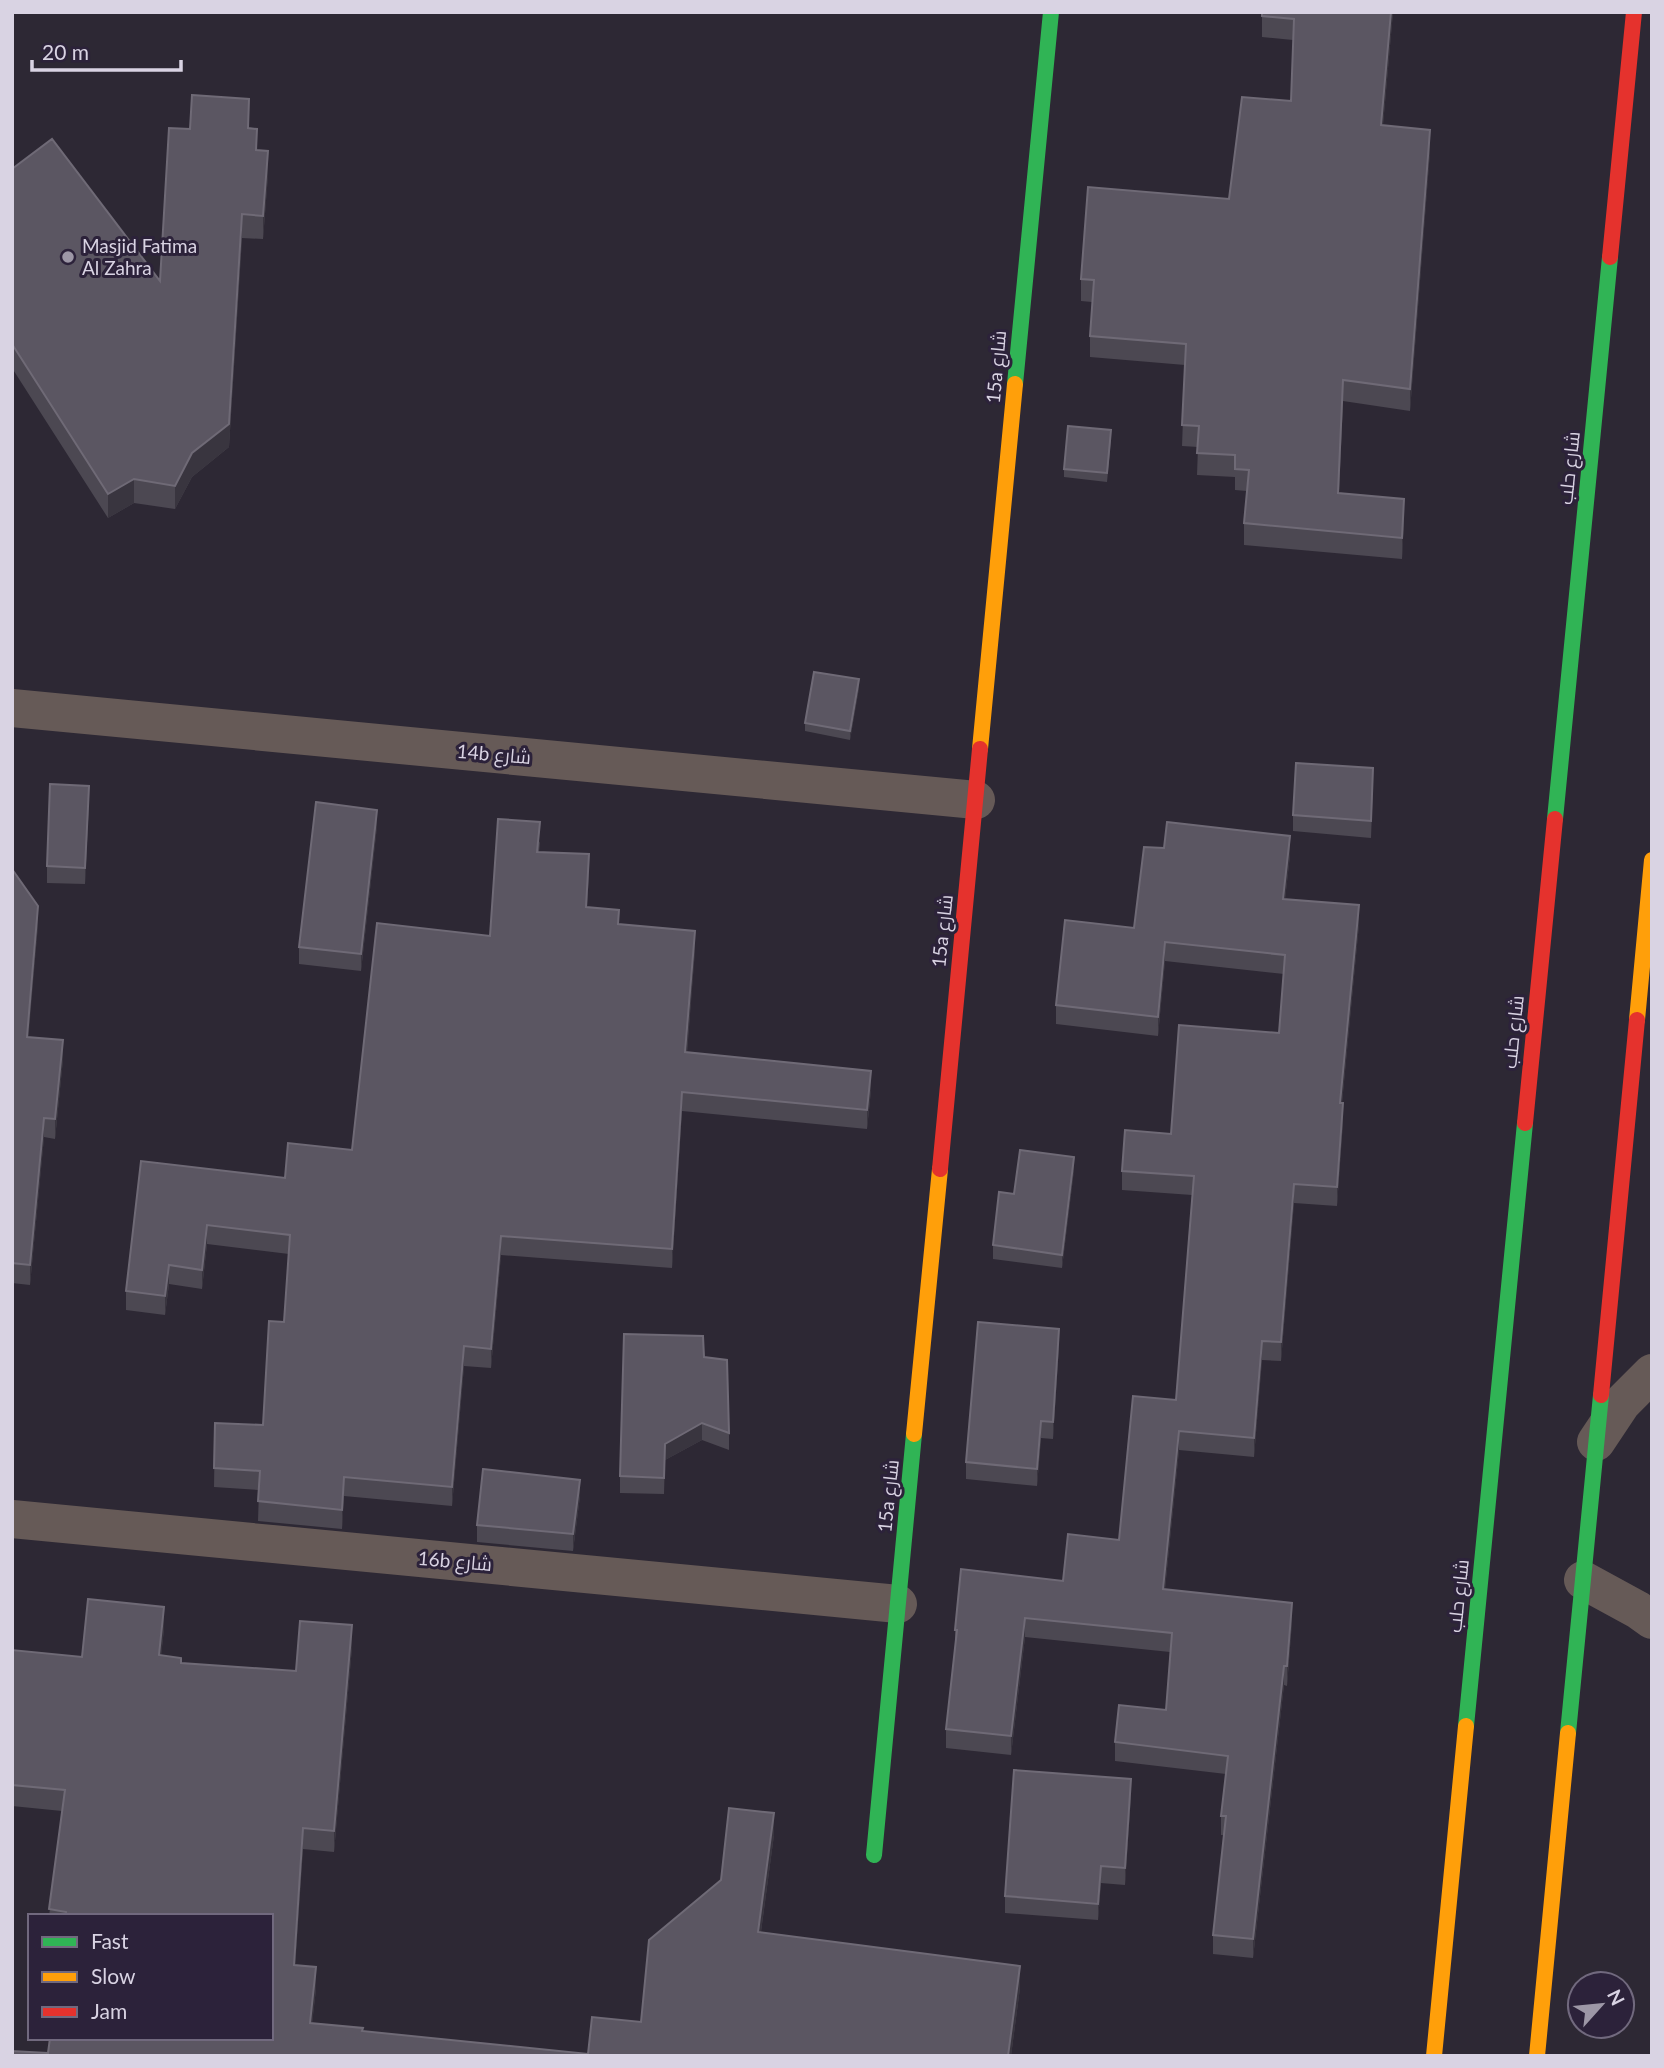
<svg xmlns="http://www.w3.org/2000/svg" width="1664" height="2068" viewBox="0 0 1664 2068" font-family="Lato,Cairo,sans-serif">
	<rect width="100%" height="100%" fill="#2d2834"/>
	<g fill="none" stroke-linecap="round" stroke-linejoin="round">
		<!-- street -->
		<path stroke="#665a57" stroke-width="38" d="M 12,708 L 976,800
			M 1596,1442 L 1622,1403 L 1652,1373
			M 12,1519 L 898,1604
			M 1583,1580 L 1638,1610 L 1652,1620"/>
		<!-- fast -->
		<path stroke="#30b455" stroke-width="16" d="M 1015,384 L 1051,12
			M 1555,819 L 1610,257
			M 1466,1726 L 1525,1123
			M 1568,1733 L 1601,1395
			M 874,1855 L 914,1434"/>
		<!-- slow -->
		<path stroke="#ff9f0a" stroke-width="16" d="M 980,749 L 1015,384
			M 1637,1020 L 1652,860
			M 914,1434 L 940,1169
			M 1434,2056 L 1466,1726
			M 1537,2056 L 1568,1733"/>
		<!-- jam -->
		<path stroke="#e5322d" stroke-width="16" d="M 1610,257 L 1634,12
			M 1525,1123 L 1555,819
			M 940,1169 L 980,749
			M 1601,1395 L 1637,1020"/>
	</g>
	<!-- wall -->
	<path fill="#4c4852" d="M 1262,12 L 1393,12 L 1383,125 L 1430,151 L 1410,411 L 1343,401 L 1339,493 L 1404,520 L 1402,559 L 1244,545 L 1244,523 L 1247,491 L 1235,490 L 1235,477 L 1197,475 L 1198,447 L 1182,446 L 1185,365 L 1090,357 L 1090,336 L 1092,302 L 1081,301 L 1081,279 L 1229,199 L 1291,101 L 1293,40 L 1262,37 Z
		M 190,129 L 249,129 L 268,175 L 263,239 L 242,238 L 229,447 L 192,477 L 175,509 L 134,503 L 108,518 L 12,368 L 12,169 L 160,281 Z
		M 1111,439 L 1107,482 L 1064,477 L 1064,469 Z
		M 859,688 L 850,740 L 805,731 L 805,723 Z
		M 1373,784 L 1371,838 L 1293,831 L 1293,815 Z
		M 89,802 L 85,884 L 47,883 L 47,866 Z
		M 377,826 L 361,971 L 299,964 L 299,947 Z
		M 540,841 L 539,852 L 589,873 L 587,907 L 619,924 L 695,950 L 687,1053 L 871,1090 L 867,1129 L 682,1111 L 672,1268 L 501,1255 L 491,1368 L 464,1366 L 452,1506 L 344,1496 L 342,1529 L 258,1521 L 259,1490 L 214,1487 L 215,1423 L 263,1425 L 284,1322 L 289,1254 L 207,1244 L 202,1289 L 169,1284 L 165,1315 L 126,1310 L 126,1291 L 141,1161 L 285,1178 L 352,1150 L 490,936 Z
		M 1164,848 L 1290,855 L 1285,899 L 1359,924 L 1342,1103 L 1343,1122 L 1337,1206 L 1294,1203 L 1281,1361 L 1262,1360 L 1254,1457 L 1179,1450 L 1165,1589 L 1292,1622 L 1287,1686 L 1284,1685 L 1253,1958 L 1213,1954 L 1213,1935 L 1224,1835 L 1221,1835 L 1221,1816 L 1226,1774 L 1115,1761 L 1115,1742 L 1166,1710 L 1170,1652 L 1025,1637 L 1011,1755 L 946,1748 L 946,1729 L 955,1649 L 955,1630 L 1063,1581 L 1119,1540 L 1176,1400 L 1192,1195 L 1122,1190 L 1122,1171 L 1171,1134 L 1279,1033 L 1284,974 L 1165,961 L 1158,1036 L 1056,1024 L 1056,1005 L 1134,928 Z
		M 12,869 L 38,925 L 28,1037 L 63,1059 L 55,1139 L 44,1137 L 30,1285 L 12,1283 Z
		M 1074,1170 L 1062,1268 L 993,1259 L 993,1245 Z
		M 1059,1346 L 1053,1439 L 1041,1438 L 1037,1486 L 966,1479 L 966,1462 Z
		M 704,1357 L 729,1433 L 729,1450 L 702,1440 L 665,1460 L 664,1494 L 620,1493 L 620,1476 Z
		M 580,1496 L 573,1551 L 477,1542 L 477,1525 Z
		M 164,1629 L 161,1655 L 181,1663 L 296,1671 L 352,1647 L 334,1852 L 303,1849 L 295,1965 L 316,1989 L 312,2023 L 363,2031 L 588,2054 L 641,2022 L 774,1835 L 761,1932 L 1020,1988 L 1011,2056 L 48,2053 L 271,1916 L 49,1916 L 62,1811 L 12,1806 L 12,1650 L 82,1657 Z
		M 1131,1796 L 1125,1885 L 1101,1883 L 1098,1920 L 1005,1913 L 1005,1896 Z"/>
	<!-- shaded-wall -->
	<path fill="#39353f" d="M 1391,12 L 1393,12 L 1381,146 L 1381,125 Z
		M 1430,130 L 1430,151 L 1410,411 L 1410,389 Z
		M 268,151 L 268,175 L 263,239 L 263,216 Z
		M 242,214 L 242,238 L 229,447 L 192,477 L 175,509 L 175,486 Z
		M 1343,380 L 1343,401 L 1338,515 L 1338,493 Z
		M 134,479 L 134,503 L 108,518 L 108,494 Z
		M 1404,499 L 1404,520 L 1402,559 L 1402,538 Z
		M 859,679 L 859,688 L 850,740 L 850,731 Z
		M 89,786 L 89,802 L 85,884 L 85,868 Z
		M 377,810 L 377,826 L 361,971 L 361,954 Z
		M 1290,836 L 1290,855 L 1283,918 L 1283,899 Z
		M 589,854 L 589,873 L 586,926 L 586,907 Z
		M 1359,905 L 1359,924 L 1340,1122 L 1340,1103 Z
		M 38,906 L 38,925 L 27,1056 L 27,1037 Z
		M 695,931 L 695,950 L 685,1072 L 685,1052 Z
		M 1165,942 L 1165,961 L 1158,1036 L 1158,1017 Z
		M 63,1040 L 63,1059 L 55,1139 L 55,1119 Z
		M 871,1071 L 871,1090 L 867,1129 L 867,1110 Z
		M 682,1092 L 682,1111 L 672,1268 L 672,1249 Z
		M 1343,1103 L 1343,1122 L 1337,1206 L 1337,1187 Z
		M 44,1118 L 44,1137 L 30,1285 L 30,1265 Z
		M 1074,1157 L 1074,1170 L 1062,1268 L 1062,1255 Z
		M 1294,1184 L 1294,1203 L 1281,1361 L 1281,1342 Z
		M 207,1225 L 207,1244 L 202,1289 L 202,1270 Z
		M 501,1236 L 501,1255 L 491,1368 L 491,1349 Z
		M 169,1265 L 169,1284 L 165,1315 L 165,1296 Z
		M 1059,1329 L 1059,1346 L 1053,1439 L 1053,1422 Z
		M 1262,1341 L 1262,1360 L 1254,1457 L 1254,1438 Z
		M 464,1346 L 464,1366 L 452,1506 L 452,1487 Z
		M 1041,1421 L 1041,1438 L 1037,1486 L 1037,1469 Z
		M 702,1423 L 702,1440 L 665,1460 L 664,1494 L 665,1444 Z
		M 1179,1431 L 1179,1450 L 1163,1608 L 1163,1589 Z
		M 344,1477 L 344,1496 L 342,1529 L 342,1510 Z
		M 580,1480 L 580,1496 L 573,1551 L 573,1534 Z
		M 1292,1603 L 1292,1622 L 1287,1686 L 1287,1666 Z
		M 164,1607 L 164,1629 L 159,1677 L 159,1655 Z
		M 1025,1618 L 1025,1637 L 1011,1755 L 1011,1736 Z
		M 352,1625 L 352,1647 L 334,1852 L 334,1831 Z
		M 1284,1666 L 1284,1685 L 1253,1958 L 1253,1939 Z
		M 1131,1779 L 1131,1796 L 1125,1885 L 1125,1868 Z
		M 774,1813 L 774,1835 L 758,1953 L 758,1932 Z
		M 303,1828 L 303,1849 L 294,1987 L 294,1965 Z
		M 1101,1866 L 1101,1883 L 1098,1920 L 1098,1904 Z
		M 1020,1966 L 1020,1988 L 1011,2056 L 1008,2056 Z
		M 316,1967 L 316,1989 L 310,2044 L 310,2023 Z"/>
	<!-- building -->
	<path fill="#5b5662" stroke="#6f6a76" stroke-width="2" d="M 1262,12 L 1391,12 L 1381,125 L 1430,130 L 1410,389 L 1343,380 L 1338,493 L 1404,499 L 1402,538 L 1244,523 L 1249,470 L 1235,469 L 1235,455 L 1197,453 L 1199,426 L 1182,425 L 1186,344 L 1090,336 L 1094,280 L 1081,279 L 1088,187 L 1229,199 L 1242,97 L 1291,101 L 1294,19 L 1262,16 Z
		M 192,95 L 249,99 L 248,128 L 257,129 L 256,150 L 268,151 L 263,216 L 242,214 L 229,424 L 192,453 L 175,486 L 134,479 L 108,494 L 12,344 L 12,169 L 52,139 L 160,281 L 169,128 L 190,129 Z
		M 1068,426 L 1111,430 L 1107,473 L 1064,469 Z
		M 814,672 L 859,679 L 850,731 L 805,723 Z
		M 1296,763 L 1373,768 L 1371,821 L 1293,815 Z
		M 50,784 L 89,786 L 85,868 L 47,866 Z
		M 316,802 L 377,810 L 361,954 L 299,947 Z
		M 498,819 L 540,822 L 537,852 L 589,854 L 586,907 L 619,910 L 618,924 L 695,931 L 685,1052 L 871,1071 L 867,1110 L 682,1092 L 672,1249 L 501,1236 L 491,1349 L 464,1346 L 452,1487 L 344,1477 L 342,1510 L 258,1501 L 260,1471 L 214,1468 L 215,1423 L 263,1425 L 269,1321 L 284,1322 L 290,1235 L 207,1225 L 202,1270 L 169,1265 L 165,1296 L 126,1291 L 141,1161 L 285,1178 L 288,1143 L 352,1150 L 377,923 L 490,936 Z
		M 1167,822 L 1290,836 L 1283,899 L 1359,905 L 1340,1103 L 1343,1103 L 1337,1187 L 1294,1184 L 1281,1342 L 1262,1341 L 1254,1438 L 1179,1431 L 1163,1589 L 1292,1603 L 1287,1666 L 1284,1666 L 1253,1939 L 1213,1935 L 1226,1816 L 1221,1816 L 1228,1756 L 1115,1742 L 1119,1705 L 1166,1710 L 1172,1633 L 1025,1618 L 1011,1736 L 946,1729 L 957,1630 L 955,1630 L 961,1569 L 1063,1581 L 1068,1534 L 1119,1540 L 1133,1396 L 1176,1400 L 1194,1176 L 1122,1171 L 1125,1130 L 1171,1134 L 1179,1025 L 1279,1033 L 1285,955 L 1165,942 L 1158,1017 L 1056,1005 L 1065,920 L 1134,928 L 1144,847 L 1164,848 Z
		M 12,869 L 38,906 L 27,1037 L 63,1040 L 55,1119 L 44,1118 L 30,1265 L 12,1263 Z
		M 1020,1150 L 1074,1157 L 1062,1255 L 993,1245 L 999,1192 L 1014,1194 Z
		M 978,1322 L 1059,1329 L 1053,1422 L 1041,1421 L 1037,1469 L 966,1462 Z
		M 624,1334 L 703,1336 L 704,1357 L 727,1360 L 729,1433 L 702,1423 L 665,1444 L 664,1478 L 620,1476 Z
		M 483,1469 L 580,1480 L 573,1534 L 477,1525 Z
		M 88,1599 L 164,1607 L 159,1655 L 181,1658 L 181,1663 L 296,1671 L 300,1621 L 352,1625 L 334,1831 L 303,1828 L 294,1965 L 316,1967 L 310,2023 L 363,2028 L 362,2031 L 588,2054 L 592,2017 L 641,2022 L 649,1940 L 721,1880 L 729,1808 L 774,1813 L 758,1932 L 1020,1966 L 1008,2056 L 12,2056 L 12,2051 L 48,2053 L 50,2038 L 271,2038 L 271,1916 L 65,1916 L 66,1912 L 49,1909 L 65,1790 L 12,1785 L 12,1650 L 82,1657 Z
		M 1014,1770 L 1131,1779 L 1125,1868 L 1101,1866 L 1098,1904 L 1005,1896 Z"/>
	<!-- markers -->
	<circle fill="#9d97a6" stroke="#2c223a" stroke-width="2.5" cx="68" cy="257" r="7"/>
	<g text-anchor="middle" stroke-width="6" stroke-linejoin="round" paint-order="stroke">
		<!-- poi labels -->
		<g font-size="19" fill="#d9d3e3" stroke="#2c223a" text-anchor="start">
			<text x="82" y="253">Masjid Fatima<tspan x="82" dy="22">Al Zahra</tspan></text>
		</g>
		<!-- street labels -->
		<g font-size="19" fill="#d9d3e3" stroke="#2c223a">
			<text transform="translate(996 367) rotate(-85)" y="7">15a شارع</text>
			<text transform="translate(1569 468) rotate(-84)" y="7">شارع حلب</text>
			<text transform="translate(494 754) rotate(5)" y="7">14b شارع</text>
			<text transform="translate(942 931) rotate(-84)" y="7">15a شارع</text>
			<text transform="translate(1513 1032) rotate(-84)" y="7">شارع حلب</text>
			<text transform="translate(888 1496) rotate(-84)" y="7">15a شارع</text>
			<text transform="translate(455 1561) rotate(5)" y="7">16b شارع</text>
			<text transform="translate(1458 1596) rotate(-84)" y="7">شارع حلب</text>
		</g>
	</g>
	<!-- border -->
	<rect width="1664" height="2068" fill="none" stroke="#d9d3e3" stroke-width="28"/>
	<!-- legend -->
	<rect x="28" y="1914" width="245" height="126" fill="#2c223a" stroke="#71697e" stroke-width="2"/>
	<rect x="42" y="1937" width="35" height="10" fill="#30b455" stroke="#71697e" stroke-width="2"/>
	<text x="91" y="1949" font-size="21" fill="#d9d3e3">Fast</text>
	<rect x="42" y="1972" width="35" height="10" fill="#ff9f0a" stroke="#71697e" stroke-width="2"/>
	<text x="91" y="1984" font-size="21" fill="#d9d3e3">Slow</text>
	<rect x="42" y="2007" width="35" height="10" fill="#e5322d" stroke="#71697e" stroke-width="2"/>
	<text x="91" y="2019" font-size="21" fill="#d9d3e3">Jam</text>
	<!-- north arrow -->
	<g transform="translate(1601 2005) rotate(63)"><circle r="33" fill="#2c223a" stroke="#71697e" stroke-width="2"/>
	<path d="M0-5L12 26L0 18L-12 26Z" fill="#9d97a6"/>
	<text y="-10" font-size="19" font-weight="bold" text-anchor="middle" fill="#d9d3e3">N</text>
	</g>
	<!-- scale -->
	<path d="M32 60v10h149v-10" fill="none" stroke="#d9d3e3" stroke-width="3.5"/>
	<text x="42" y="60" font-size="21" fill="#d9d3e3" stroke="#2c223a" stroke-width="5" paint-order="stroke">20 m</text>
</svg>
